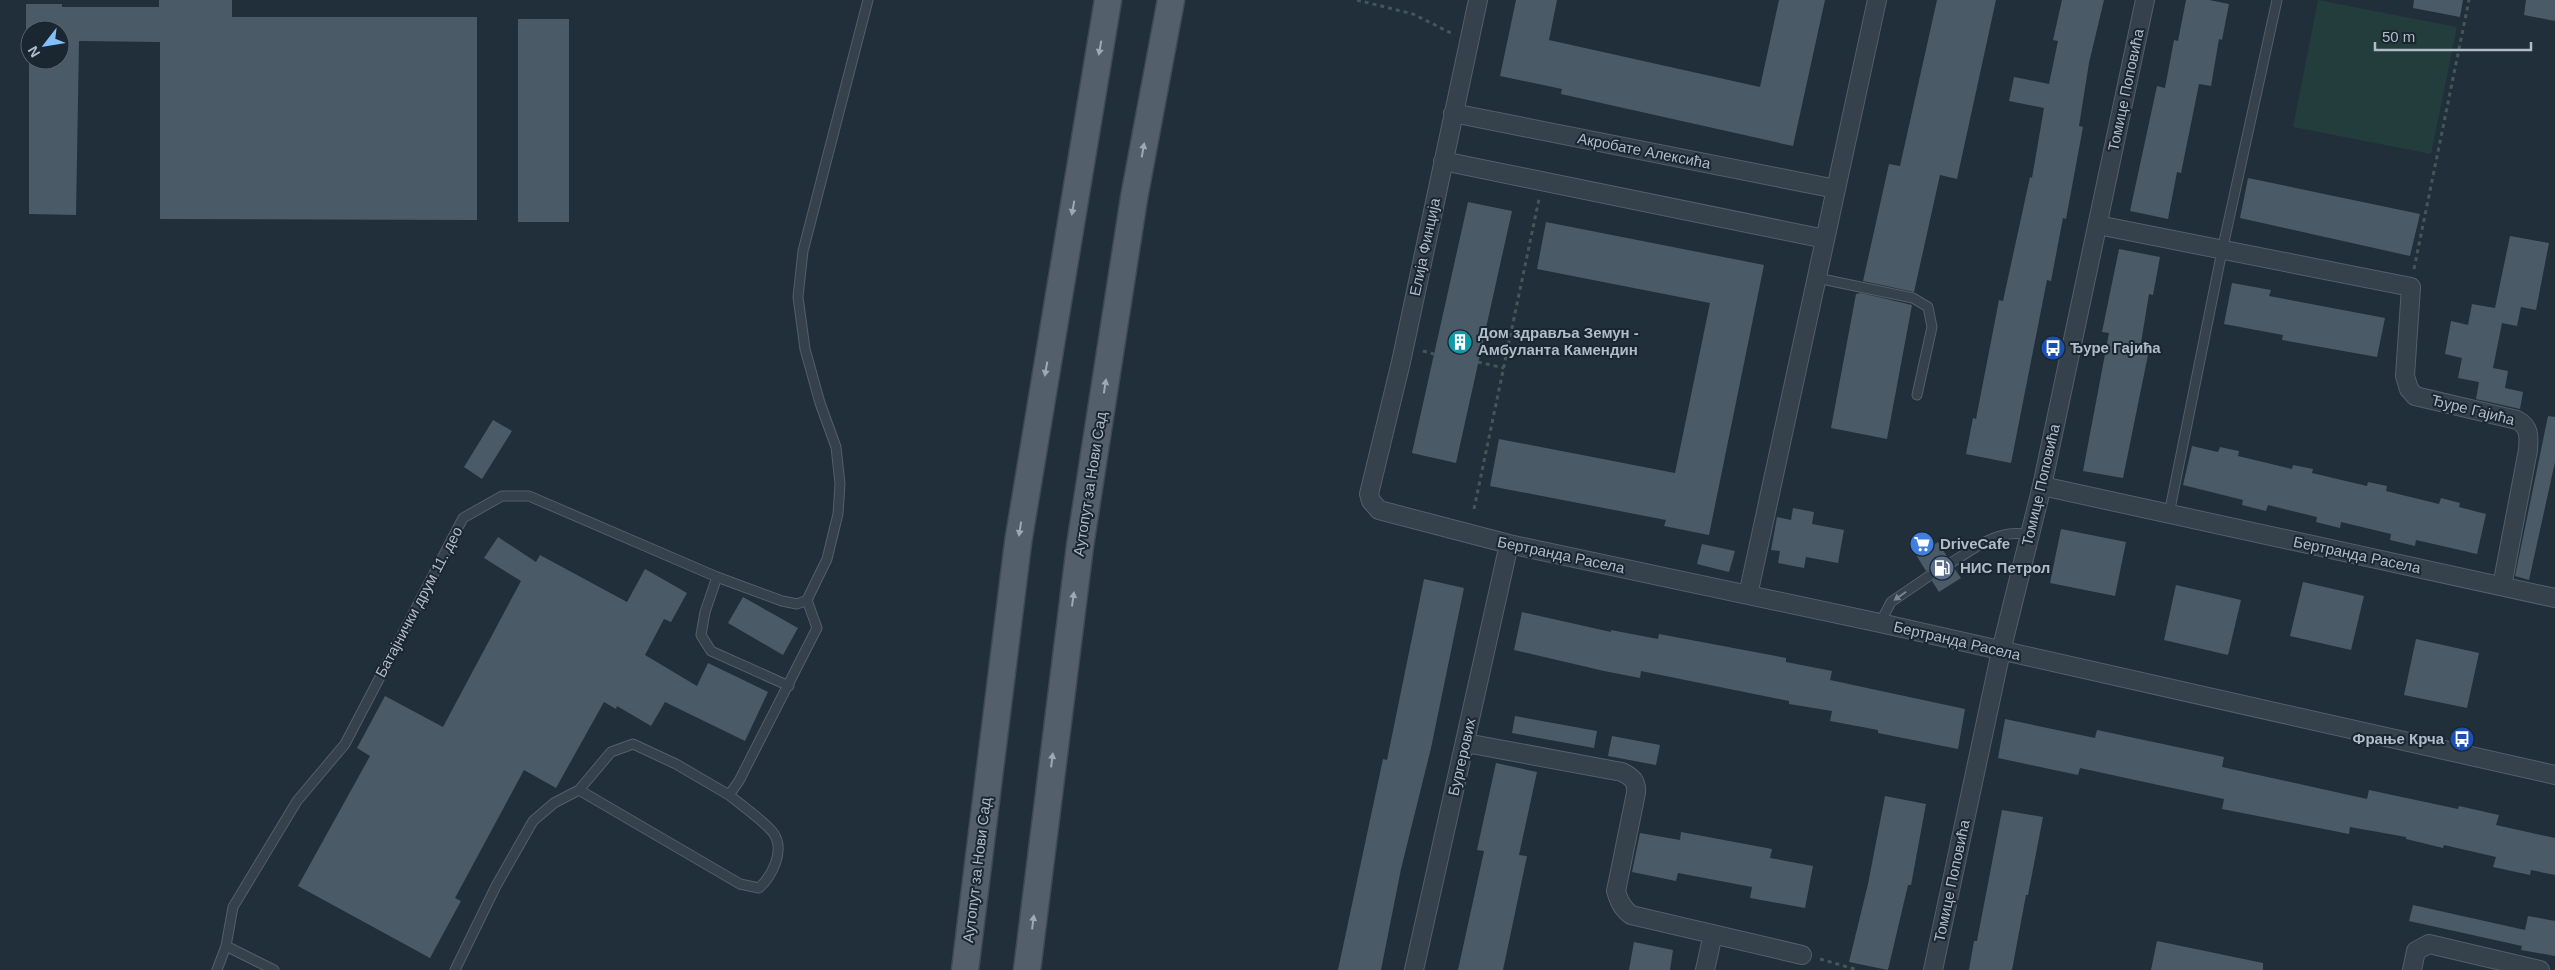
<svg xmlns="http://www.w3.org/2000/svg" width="2555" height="970" viewBox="0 0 2555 970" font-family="Helvetica,sans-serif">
	<rect width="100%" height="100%" fill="#212f3b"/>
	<!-- green -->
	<path fill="#233c3c" d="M 2318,0 L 2457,27 L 2431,154 L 2293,127 Z"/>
	<!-- building -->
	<path fill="#4a5a67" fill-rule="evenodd" d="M 159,0 L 232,0 L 232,17 L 477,17 L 477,220 L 160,219 L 160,42 L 79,41 L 76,215 L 29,214 L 29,40 L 26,40 L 26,4 L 62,4 L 62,7 L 159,7 ZM 30,30 L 60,30 L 60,60 L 30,60 Z
		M 1516,0 L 1557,0 L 1549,40 L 1760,87 L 1779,0 L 1825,0 L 1793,146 L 1561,94 L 1562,89 L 1500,76 Z
		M 1937,0 L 1996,0 L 1957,179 L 1940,175 L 1914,292 L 1863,281 L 1889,164 L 1900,166 Z
		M 2062,0 L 2104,0 L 2089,63 L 2079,126 L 2083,127 L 2066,219 L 2063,218 L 2051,281 L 2047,280 L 2011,463 L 1966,454 L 1973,418 L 1976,419 L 1999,300 L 2003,301 L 2030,177 L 2032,178 L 2044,108 L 2009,101 L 2014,77 L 2049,84 L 2058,41 L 2053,40 Z
		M 2186,0 L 2209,0 L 2229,4 L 2222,40 L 2219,39 L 2211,86 L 2199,84 L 2181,173 L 2177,172 L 2168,219 L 2130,211 L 2157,86 L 2165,88 L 2174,40 L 2178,41 Z
		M 2414,0 L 2463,0 L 2460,17 L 2413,8 Z
		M 2526,0 L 2555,0 L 2555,21 L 2524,15 Z
		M 518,19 L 569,19 L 569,222 L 518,222 Z
		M 2248,178 L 2420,214 L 2410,256 L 2240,218 Z
		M 1468,202 L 1512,211 L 1456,463 L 1412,453 Z
		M 1546,222 L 1764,265 L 1709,535 L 1664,526 L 1666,520 L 1490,486 L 1499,439 L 1675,473 L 1710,303 L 1537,269 Z
		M 2510,236 L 2549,243 L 2536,310 L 2521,307 L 2517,326 L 2502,323 L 2493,368 L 2508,371 L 2505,388 L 2523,392 L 2520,409 L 2476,399 L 2479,382 L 2458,378 L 2462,358 L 2445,354 L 2451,321 L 2468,325 L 2472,304 L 2495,308 Z
		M 2119,249 L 2160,257 L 2153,295 L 2149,294 L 2140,349 L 2149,350 L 2123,478 L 2083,471 L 2109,333 L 2102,332 Z
		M 2232,283 L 2271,290 L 2269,296 L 2385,318 L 2377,357 L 2282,340 L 2283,335 L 2224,324 Z
		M 1861,293 L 1912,305 L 1887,439 L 1831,428 L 1856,294 Z
		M 2548,416 L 2555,417 L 2555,462 L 2529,580 L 2515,576 Z
		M 493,420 L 512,431 L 482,479 L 464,467 Z
		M 2192,446 L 2218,452 L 2220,447 L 2229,449 L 2239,451 L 2238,456 L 2292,469 L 2293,465 L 2313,469 L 2312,473 L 2367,486 L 2368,482 L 2387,486 L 2386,491 L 2439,504 L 2441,498 L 2460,503 L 2459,507 L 2486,514 L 2477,554 L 2416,540 L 2415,546 L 2390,540 L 2391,534 L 2341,522 L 2340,528 L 2316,522 L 2317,517 L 2268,505 L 2266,511 L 2242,505 L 2243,500 L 2183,485 Z
		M 1793,508 L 1814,512 L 1812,524 L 1844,530 L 1838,563 L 1806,557 L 1804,568 L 1778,563 L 1780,551 L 1771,550 L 1777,517 L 1791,520 Z
		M 2061,529 L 2126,542 L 2115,596 L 2050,583 Z
		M 1928,533 L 1935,544 L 1938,542 L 1948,558 L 1945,563 L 1946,567 L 1954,568 L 1961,578 L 1939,592 L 1932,581 L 1934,573 L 1931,570 L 1926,571 L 1910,545 Z
		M 498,537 L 536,562 L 540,555 L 627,602 L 645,569 L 687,593 L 671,622 L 664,619 L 645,655 L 697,686 L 708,663 L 768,692 L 745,741 L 665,702 L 651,726 L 617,706 L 616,709 L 604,702 L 556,788 L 524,770 L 455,898 L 461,901 L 430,958 L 298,886 L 370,756 L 357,748 L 385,696 L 443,727 L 521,581 L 484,558 Z
		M 1702,544 L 1735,551 L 1729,572 L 1697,564 Z
		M 1424,579 L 1464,588 L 1431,748 L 1401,869 L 1381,970 L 1338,970 L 1383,759 L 1387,760 Z
		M 2303,582 L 2364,596 L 2351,650 L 2290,636 Z
		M 2176,585 L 2241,600 L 2228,655 L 2164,640 Z
		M 743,597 L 798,628 L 783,655 L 728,623 Z
		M 1522,612 L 1611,632 L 1611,630 L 1658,639 L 1659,634 L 1786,658 L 1786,662 L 1832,671 L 1830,680 L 1965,709 L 1958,749 L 1878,733 L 1878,730 L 1830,721 L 1832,711 L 1789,704 L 1789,701 L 1641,671 L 1640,678 L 1604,671 L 1514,650 Z
		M 2416,639 L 2479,653 L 2467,708 L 2404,695 Z
		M 1515,716 L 1597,731 L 1594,748 L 1512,733 Z
		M 2005,719 L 2095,738 L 2097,730 L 2224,757 L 2222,767 L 2367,799 L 2369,790 L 2458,809 L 2459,806 L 2499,815 L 2496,825 L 2555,838 L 2555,875 L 2531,870 L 2530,875 L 2493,867 L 2496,857 L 2444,845 L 2443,848 L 2406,839 L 2406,837 L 2350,827 L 2349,834 L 2222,809 L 2224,799 L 2135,780 L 2080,768 L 2078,775 L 1998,758 Z
		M 1612,736 L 1660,745 L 1656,765 L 1608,756 Z
		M 1496,763 L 1537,772 L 1519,855 L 1527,856 L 1503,970 L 1458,970 L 1484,851 L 1477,850 Z
		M 1885,796 L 1926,804 L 1911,885 L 1908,885 L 1888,970 L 1849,962 L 1868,884 Z
		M 2002,810 L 2043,817 L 2028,895 L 2026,895 L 2012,970 L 1969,970 L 1974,941 L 1977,941 Z
		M 1681,832 L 1772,849 L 1770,858 L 1813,866 L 1805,908 L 1750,898 L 1752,887 L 1678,873 L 1676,881 L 1632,872 L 1640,833 L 1680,840 Z
		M 2413,905 L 2525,930 L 2528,916 L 2555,921 L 2555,956 L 2521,950 L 2522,946 L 2409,921 Z
		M 2157,941 L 2263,963 L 2263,970 L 2151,970 Z
		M 1634,942 L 1673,950 L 1670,970 L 1629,970 Z"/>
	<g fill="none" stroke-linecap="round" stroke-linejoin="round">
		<defs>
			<path id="service" d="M 1817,278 L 1913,298 L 1928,307 L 1932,327 L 1917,395
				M 2169,514 L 2222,251 L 2277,0
				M 1951,563 C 1976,547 1999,528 2030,535
				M 717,577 L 705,612 L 701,635 L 711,651 L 789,686
				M 1880,623 L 1891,602 L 1929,576
				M 579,790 L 740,884 L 759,888 C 772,876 785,851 774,834 C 768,824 740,804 729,795
				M 226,946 L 274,970
				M 217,970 L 226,946 L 233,907 L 297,801 L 345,744 L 463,518 L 502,496 L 529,496 L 717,577 L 782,601 L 797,604 L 807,600 L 827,559 L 838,514 L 840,484 L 836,447 L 820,403 L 805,349 L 798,297 L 803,251 L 868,0
				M 455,970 L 496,886 L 533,821 L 554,803 L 579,790 L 611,752 L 633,744 L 676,764 L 729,795 L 739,781 L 817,628 L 807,600"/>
			<path id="minor" d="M 1478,0 L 1401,362 L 1369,494 L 1371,501 L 1379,510 L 1509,544 L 1880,623 L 2555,775
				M 1453,113 L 1836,189
				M 1443,161 L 1825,239
				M 2098,225 L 2411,287 L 2405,376 L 2409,389 L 2415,396 L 2517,420 C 2530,427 2529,436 2528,450 L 2502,586
				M 2042,486 L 2555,598
				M 1748,595 L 1877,0
				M 1466,743 L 1622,772 C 1632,777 1637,781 1636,793 L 1616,891 C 1619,901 1622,908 1631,915 L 1802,955
				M 1414,970 L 1509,544
				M 1705,970 L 1713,934
				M 1933,970 L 2001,651 L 2042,486 L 2145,0
				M 2412,970 L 2416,951 L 2429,944 L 2540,970"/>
			<path id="primary" d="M 965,970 L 1018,543 L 1108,0
				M 1027,970 L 1080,546 L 1134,198 L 1171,0"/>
		</defs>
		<!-- service casing -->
		<use href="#service" stroke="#535f69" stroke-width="11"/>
		<!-- minor casing -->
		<use href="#minor" stroke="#535f69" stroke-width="20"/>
		<!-- primary casing -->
		<use href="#primary" stroke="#3e4a54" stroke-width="29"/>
		<!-- path -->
		<path stroke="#415858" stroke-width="3" stroke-dasharray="4 4" stroke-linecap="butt" d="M 1357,0 L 1413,14 L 1453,34
			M 2414,269 L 2469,0
			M 1423,351 L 1434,354
			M 1478,362 L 1504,368
			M 1474,509 L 1539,199
			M 1820,959 L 1858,970"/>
		<!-- service -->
		<use href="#service" stroke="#35414b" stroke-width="9"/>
		<!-- minor -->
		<use href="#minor" stroke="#35414b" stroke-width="18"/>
		<!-- primary -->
		<use href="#primary" stroke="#53606b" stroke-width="26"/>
	</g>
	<!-- one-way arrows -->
	<defs><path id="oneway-solid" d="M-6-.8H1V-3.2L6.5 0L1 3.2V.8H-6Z" transform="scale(1.25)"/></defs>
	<g fill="#9daab5">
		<use href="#oneway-solid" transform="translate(1100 48) rotate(100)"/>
		<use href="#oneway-solid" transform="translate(1143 150) rotate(-80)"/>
		<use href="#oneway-solid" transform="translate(1073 208) rotate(100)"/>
		<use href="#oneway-solid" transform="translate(1046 369) rotate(100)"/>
		<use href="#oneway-solid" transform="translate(1105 386) rotate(-81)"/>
		<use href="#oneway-solid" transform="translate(1020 529) rotate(99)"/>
		<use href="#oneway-solid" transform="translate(1073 599) rotate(-82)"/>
		<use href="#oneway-solid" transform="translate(1052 760) rotate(-83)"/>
		<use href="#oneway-solid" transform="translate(1033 922) rotate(-83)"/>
	</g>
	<use fill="#79858f" href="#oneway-solid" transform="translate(1900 596) rotate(145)"/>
	<!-- icons -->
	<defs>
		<symbol id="building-disc" viewBox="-11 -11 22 22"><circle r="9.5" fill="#0f9aa8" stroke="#1a2630"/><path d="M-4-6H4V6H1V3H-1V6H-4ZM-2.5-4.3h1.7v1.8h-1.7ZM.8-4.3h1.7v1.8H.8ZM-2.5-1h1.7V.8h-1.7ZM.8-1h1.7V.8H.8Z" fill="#fff"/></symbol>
		<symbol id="bus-disc" viewBox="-11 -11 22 22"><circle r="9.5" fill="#1a4fb4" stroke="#1a2630"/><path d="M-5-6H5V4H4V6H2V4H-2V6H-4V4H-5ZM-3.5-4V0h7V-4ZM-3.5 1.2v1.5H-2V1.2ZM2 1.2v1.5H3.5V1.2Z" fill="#fff"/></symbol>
		<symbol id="supermarket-disc" viewBox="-11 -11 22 22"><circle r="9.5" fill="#3f7fe0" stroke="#1a2630"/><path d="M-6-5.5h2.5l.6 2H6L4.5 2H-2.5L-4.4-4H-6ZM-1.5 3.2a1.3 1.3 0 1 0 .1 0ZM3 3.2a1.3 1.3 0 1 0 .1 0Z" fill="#fff"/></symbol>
		<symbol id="fuel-disc" viewBox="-11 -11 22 22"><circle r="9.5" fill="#5c6f8a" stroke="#1a2630"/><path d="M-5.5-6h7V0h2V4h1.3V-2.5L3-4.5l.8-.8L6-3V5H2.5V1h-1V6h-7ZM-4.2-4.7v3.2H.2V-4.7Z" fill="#fff"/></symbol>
	</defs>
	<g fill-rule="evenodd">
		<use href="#building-disc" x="1446" y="328" width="28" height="28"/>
		<use href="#bus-disc" x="2039" y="334" width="28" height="28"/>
		<use href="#supermarket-disc" x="1908" y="530" width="28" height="28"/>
		<use href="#fuel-disc" x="1928" y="554" width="28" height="28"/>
		<use href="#bus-disc" x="2448" y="725" width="28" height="28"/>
	</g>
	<g text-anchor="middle" stroke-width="4" stroke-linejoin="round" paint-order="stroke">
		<!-- street labels -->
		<g font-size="15" fill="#b0bcc7" stroke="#1a2630">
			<text transform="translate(2126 90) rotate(-78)" y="5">Томице Поповића</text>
			<text transform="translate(1644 151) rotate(11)" y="5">Акробате Алексића</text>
			<text transform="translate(1425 247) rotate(-78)" y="5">Елија Финција</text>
			<text transform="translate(2473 410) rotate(14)" y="5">Ђуре Гајића</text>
			<text transform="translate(1090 484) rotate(-81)" y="5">Аутопут за Нови Сад</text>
			<text transform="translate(2041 485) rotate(-77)" y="5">Томице Поповића</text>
			<text transform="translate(1561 555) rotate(12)" y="5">Бертранда Расела</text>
			<text transform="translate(2357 555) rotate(12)" y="5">Бертранда Расела</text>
			<text transform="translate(419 602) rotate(-62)" y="5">Батајнички друм 11. део</text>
			<text transform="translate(1957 641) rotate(13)" y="5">Бертранда Расела</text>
			<text transform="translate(1462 757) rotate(-77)" y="5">Бургерових</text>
			<text transform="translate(977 870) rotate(-83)" y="5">Аутопут за Нови Сад</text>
			<text transform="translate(1952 881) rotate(-78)" y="5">Томице Поповића</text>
		</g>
		<!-- poi labels -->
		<g font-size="15" font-weight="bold" fill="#b0bcc7" stroke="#1a2630" text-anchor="start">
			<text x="1478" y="338">Дом здравља Земун -<tspan x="1478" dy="17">Амбуланта Камендин</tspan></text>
			<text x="2070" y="353">Ђуре Гајића</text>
			<text x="1940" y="549">DriveCafe</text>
			<text x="1960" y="573">НИС Петрол</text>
			<text x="2444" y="744" text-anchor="end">Фрање Крча</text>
		</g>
	</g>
	<!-- north arrow -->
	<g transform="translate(45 45) rotate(239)"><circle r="24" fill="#1a2630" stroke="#56626c"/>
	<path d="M0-4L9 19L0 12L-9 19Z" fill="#82bffb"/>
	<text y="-8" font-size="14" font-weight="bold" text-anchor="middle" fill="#b0bcc7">N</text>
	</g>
	<!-- scale -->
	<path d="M2375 42v8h156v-8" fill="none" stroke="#b0bcc7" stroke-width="2.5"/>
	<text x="2382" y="42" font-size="15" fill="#b0bcc7" stroke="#1a2630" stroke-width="4" paint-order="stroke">50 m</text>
</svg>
